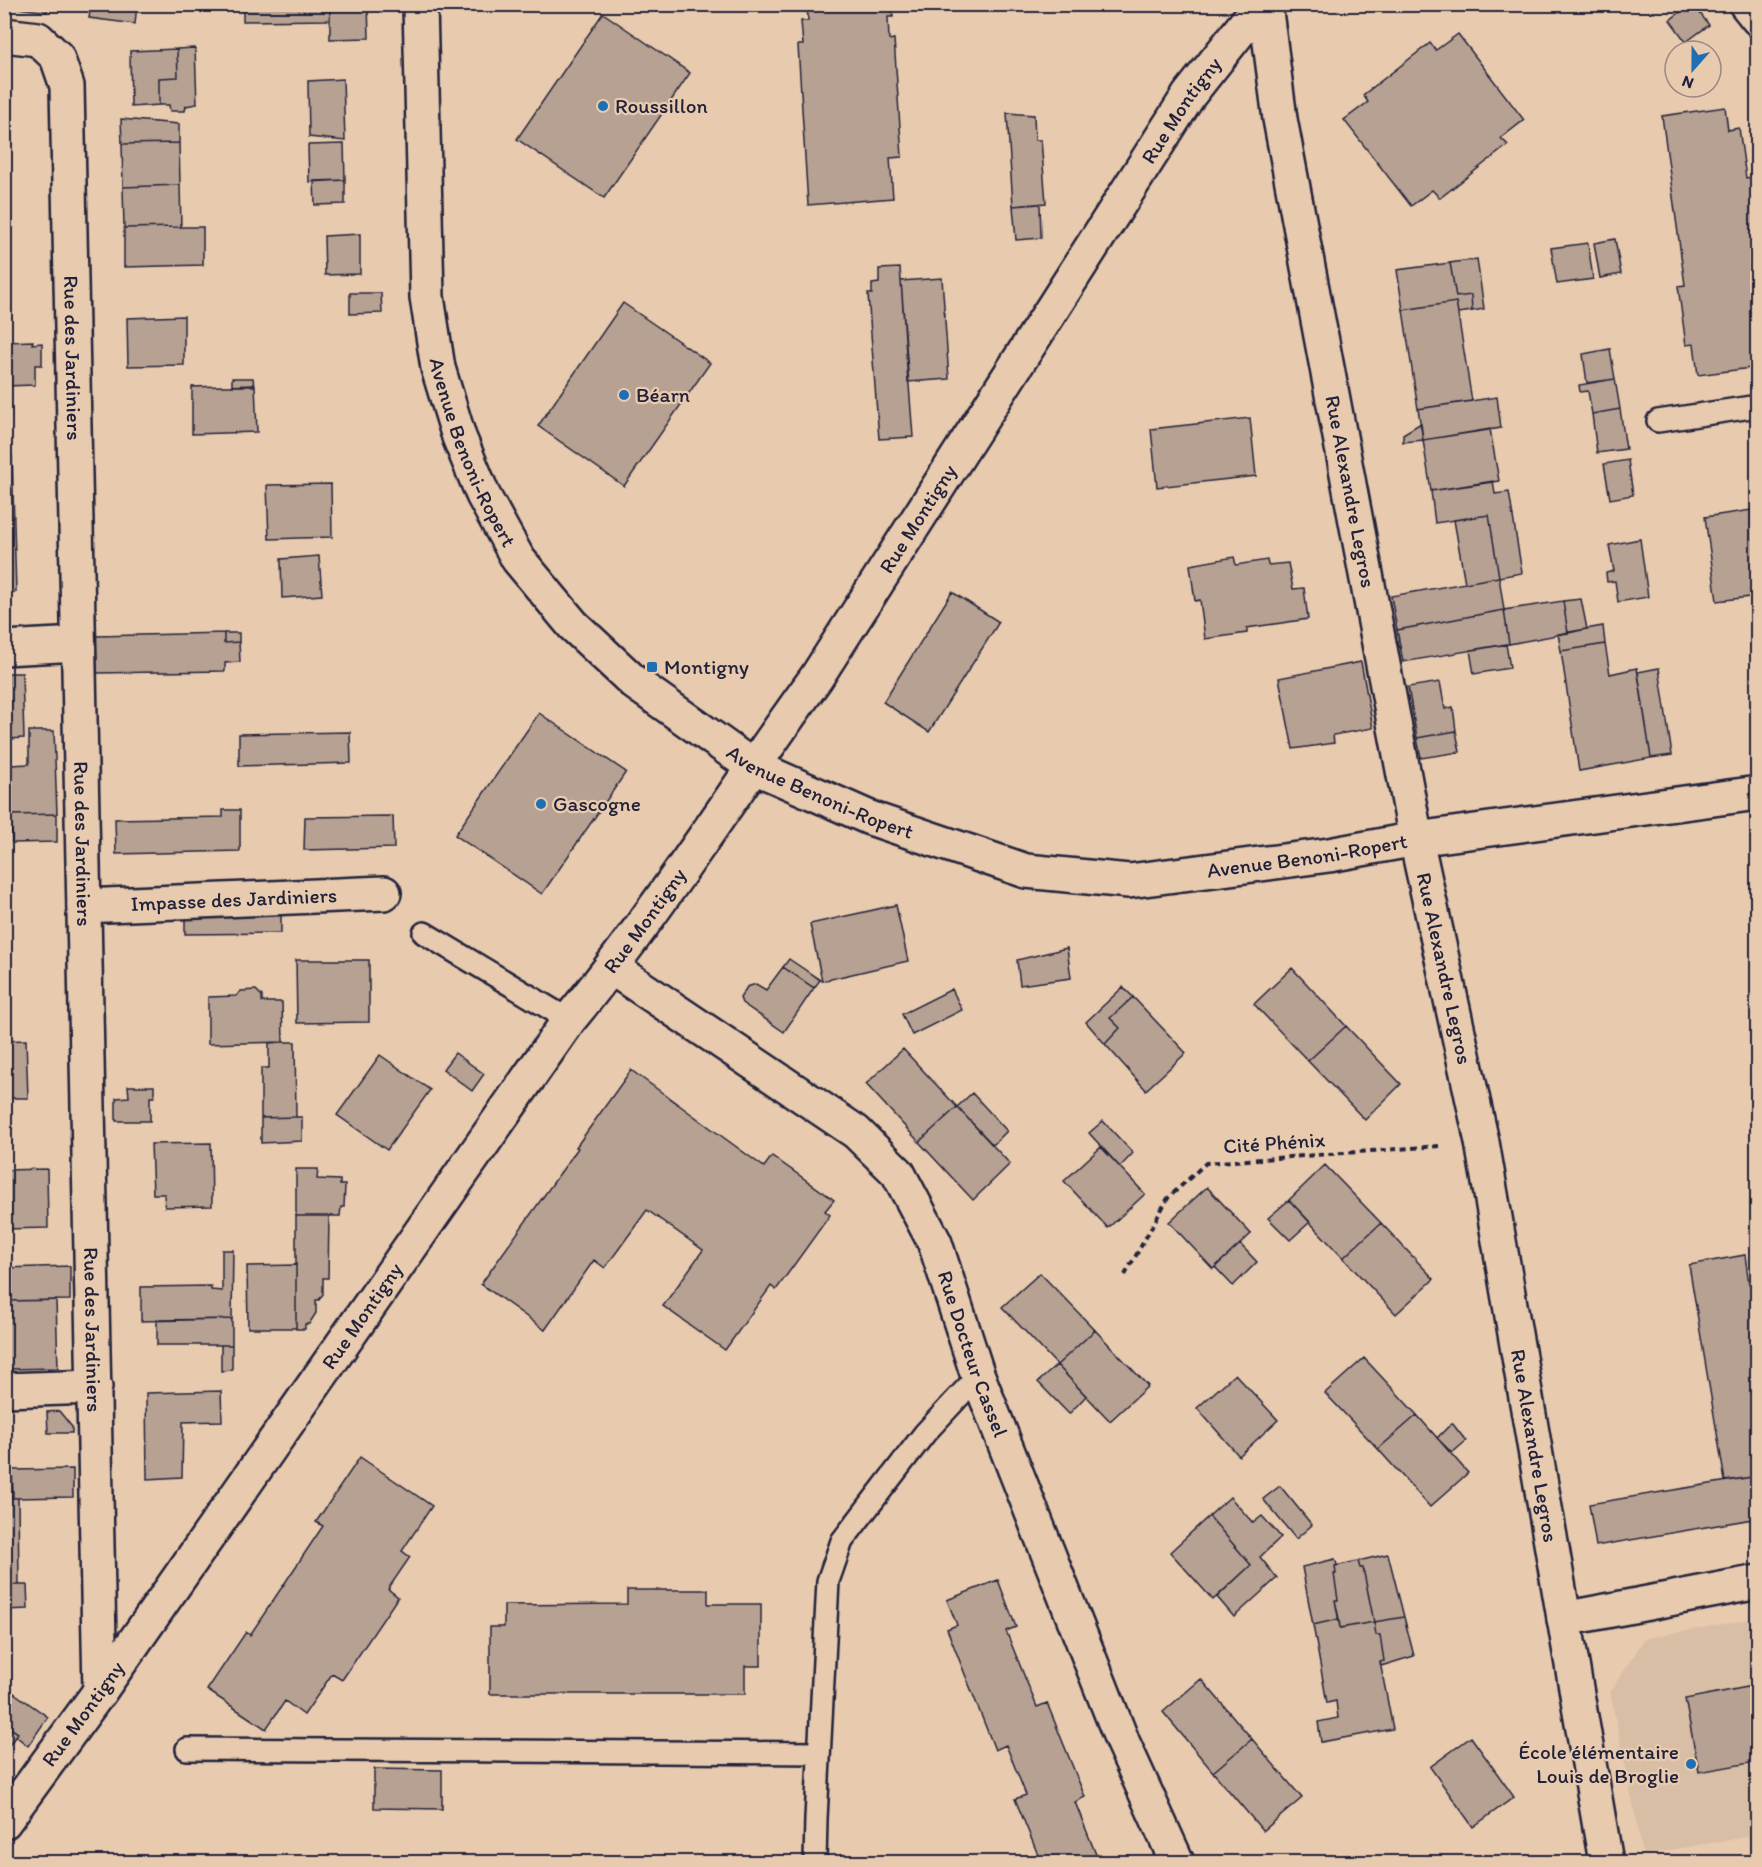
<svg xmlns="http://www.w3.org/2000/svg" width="1762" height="1867" viewBox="0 0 1762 1867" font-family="Itim,sans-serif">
	<rect width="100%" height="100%" fill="#e8cbaf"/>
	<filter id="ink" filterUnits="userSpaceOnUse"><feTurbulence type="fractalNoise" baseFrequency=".0167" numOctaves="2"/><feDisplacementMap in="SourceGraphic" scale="12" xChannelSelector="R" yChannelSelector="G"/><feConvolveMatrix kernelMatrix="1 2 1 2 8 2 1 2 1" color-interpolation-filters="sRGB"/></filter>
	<g filter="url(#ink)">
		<!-- built -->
		<path fill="#d9bea6" d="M 1757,1618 L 1757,1835 L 1643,1855 L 1610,1692 L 1645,1638 Z"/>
		<!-- building -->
		<path fill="#b7a192" stroke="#22223b" stroke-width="1.5" d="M 4,4 L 48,4 L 47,12 L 4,6 Z
			M 91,4 L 137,4 L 135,24 L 89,18 Z
			M 243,4 L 330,4 L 330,20 L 243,21 Z
			M 330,4 L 368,4 L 369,38 L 330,39 Z
			M 807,4 L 892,4 L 893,17 L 888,17 L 889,40 L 894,39 L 902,157 L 890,158 L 893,198 L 808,205 L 798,45 L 803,45 L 801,21 L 808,21 Z
			M 1691,4 L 1693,4 L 1709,25 L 1686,42 L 1670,20 Z
			M 603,13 L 690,73 L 604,198 L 517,139 Z
			M 1458,34 L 1524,120 L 1501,138 L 1508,145 L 1440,198 L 1432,190 L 1411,206 L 1344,120 L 1368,102 L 1363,95 L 1430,43 L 1436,50 Z
			M 195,48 L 197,104 L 186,106 L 185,111 L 170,111 L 169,105 L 159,105 L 159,78 L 178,77 L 177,49 Z
			M 177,49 L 178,77 L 159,78 L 159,105 L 131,107 L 130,51 Z
			M 343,79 L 345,141 L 309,137 L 308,81 Z
			M 1725,107 L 1728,130 L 1739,128 L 1746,178 L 1758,176 L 1758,367 L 1698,375 L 1694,344 L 1686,345 L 1678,286 L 1685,285 L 1662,116 Z
			M 1007,113 L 1034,115 L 1035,140 L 1041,140 L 1046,203 L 1013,206 Z
			M 121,119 L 179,124 L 179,143 L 122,144 Z
			M 179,143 L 180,185 L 123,187 L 122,144 Z
			M 344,144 L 345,180 L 309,182 L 308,145 Z
			M 345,180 L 345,204 L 315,205 L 314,181 Z
			M 4,185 L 8,188 L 8,215 L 4,215 Z
			M 180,185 L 181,227 L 124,228 L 123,187 Z
			M 1040,204 L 1041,238 L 1016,240 L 1013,206 Z
			M 181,227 L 203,227 L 203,265 L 124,267 L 124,228 Z
			M 360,234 L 360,274 L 325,275 L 324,236 Z
			M 1615,239 L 1621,274 L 1600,278 L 1594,243 Z
			M 1588,243 L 1593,279 L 1557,284 L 1551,248 Z
			M 1477,259 L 1484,309 L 1472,311 L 1471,295 L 1456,297 L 1450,263 Z
			M 1450,263 L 1456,297 L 1471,295 L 1472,311 L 1458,313 L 1456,302 L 1403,310 L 1397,270 Z
			M 900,268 L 913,437 L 879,439 L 868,294 L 872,294 L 872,284 L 879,283 L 879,269 Z
			M 942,278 L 949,379 L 908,382 L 901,281 Z
			M 350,293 L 381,293 L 382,313 L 350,314 Z
			M 1456,302 L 1472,401 L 1418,409 L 1403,310 Z
			M 623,303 L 710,363 L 624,486 L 538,426 Z
			M 184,316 L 184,365 L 128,366 L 127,318 Z
			M 33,341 L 32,344 L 42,343 L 42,365 L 35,365 L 35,385 L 4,386 L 4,342 Z
			M 1610,349 L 1615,379 L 1587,383 L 1583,354 Z
			M 232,378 L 253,378 L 254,386 L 232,386 Z
			M 1615,379 L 1620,409 L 1592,414 L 1588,391 L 1580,392 L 1579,385 Z
			M 255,385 L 257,432 L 192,434 L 192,387 Z
			M 1497,397 L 1501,428 L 1423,440 L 1418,409 Z
			M 1620,409 L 1626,449 L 1597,453 L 1592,414 Z
			M 1250,418 L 1256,476 L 1157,487 L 1151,429 Z
			M 1421,423 L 1423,440 L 1403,442 L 1403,434 Z
			M 1490,429 L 1499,481 L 1431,491 L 1423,440 Z
			M 4,456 L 12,456 L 16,592 L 4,593 Z
			M 1628,460 L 1633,495 L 1610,499 L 1604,464 Z
			M 1493,481 L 1495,494 L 1509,492 L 1522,573 L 1499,577 L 1489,515 L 1435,523 L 1431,491 Z
			M 331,484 L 332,537 L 269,539 L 267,485 Z
			M 1758,509 L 1758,596 L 1717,601 L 1705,517 Z
			M 1489,515 L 1499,577 L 1465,583 L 1454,520 Z
			M 1640,539 L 1648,597 L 1618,602 L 1615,581 L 1607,582 L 1606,573 L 1614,571 L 1609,545 Z
			M 319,556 L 322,595 L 282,598 L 281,559 Z
			M 1234,557 L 1236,565 L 1267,560 L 1268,565 L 1288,563 L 1293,589 L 1304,588 L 1308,619 L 1247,628 L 1247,633 L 1205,639 L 1200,600 L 1195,601 L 1190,565 Z
			M 1499,577 L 1504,610 L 1397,630 L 1391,596 Z
			M 952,592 L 999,622 L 929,732 L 883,702 Z
			M 1581,599 L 1587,629 L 1568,633 L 1563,601 Z
			M 1563,601 L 1568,633 L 1509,644 L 1504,610 Z
			M 1504,610 L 1509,644 L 1403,662 L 1397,630 Z
			M 1603,626 L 1605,644 L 1561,651 L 1558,634 Z
			M 224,633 L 239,633 L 239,642 L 224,643 Z
			M 224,633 L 224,643 L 239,642 L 240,662 L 225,663 L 225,671 L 97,673 L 96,636 Z
			M 1506,644 L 1510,668 L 1474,674 L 1470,650 Z
			M 1605,644 L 1610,674 L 1637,668 L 1651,758 L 1579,771 L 1561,651 Z
			M 1361,662 L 1373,728 L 1333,735 L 1334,743 L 1293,749 L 1279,678 Z
			M 1659,668 L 1672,755 L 1651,758 L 1638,672 Z
			M 8,673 L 22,673 L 24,738 L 9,739 Z
			M 1440,682 L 1445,709 L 1453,707 L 1456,731 L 1417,738 L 1408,687 Z
			M 539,713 L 626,772 L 542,894 L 455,835 Z
			M 29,731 L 54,731 L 57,814 L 11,815 L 10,765 L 29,764 Z
			M 1456,731 L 1460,752 L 1421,758 L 1417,738 Z
			M 350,732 L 351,763 L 239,766 L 239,734 Z
			M 4,765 L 10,765 L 11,815 L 4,815 Z
			M 223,810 L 240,810 L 240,851 L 116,854 L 115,819 L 223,817 Z
			M 57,814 L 57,842 L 12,843 L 11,815 Z
			M 393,816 L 394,848 L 304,850 L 305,817 Z
			M 896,905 L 908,961 L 822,981 L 810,924 Z
			M 281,906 L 281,933 L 185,934 L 185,908 Z
			M 1067,948 L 1071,978 L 1020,985 L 1017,960 Z
			M 789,959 L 820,980 L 814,988 L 783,967 Z
			M 296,960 L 369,960 L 369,1022 L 297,1023 Z
			M 783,967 L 814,988 L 784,1032 L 742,1003 L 740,998 L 747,987 L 756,984 L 766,990 Z
			M 1292,968 L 1346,1026 L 1308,1061 L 1254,1004 Z
			M 1123,987 L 1133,997 L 1110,1018 L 1120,1028 L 1105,1044 L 1086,1022 Z
			M 952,989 L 962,1010 L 912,1035 L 902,1014 Z
			M 256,990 L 262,996 L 262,1002 L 282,1002 L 283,1042 L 208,1044 L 208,997 L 236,996 L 241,991 Z
			M 1133,997 L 1186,1053 L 1146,1090 L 1105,1044 L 1120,1028 L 1110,1018 Z
			M 1346,1026 L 1401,1084 L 1365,1120 L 1308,1061 Z
			M 26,1040 L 28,1098 L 4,1098 L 4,1041 Z
			M 283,1042 L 295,1042 L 296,1117 L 261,1118 L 261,1068 L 269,1068 L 269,1043 Z
			M 903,1049 L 957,1107 L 919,1142 L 866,1084 Z
			M 455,1053 L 484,1074 L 472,1091 L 443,1069 Z
			M 380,1055 L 430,1090 L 387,1150 L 337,1115 Z
			M 631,1070 L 764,1167 L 772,1156 L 834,1200 L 825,1211 L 830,1215 L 776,1290 L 771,1286 L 725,1350 L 663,1306 L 703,1250 L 647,1210 L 605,1268 L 594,1260 L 545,1330 L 481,1284 L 578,1148 L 576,1147 Z
			M 128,1086 L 154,1086 L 154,1097 L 150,1097 L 150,1121 L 116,1121 L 116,1098 L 129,1097 Z
			M 972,1093 L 1007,1131 L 993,1145 L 957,1107 Z
			M 957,1107 L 1010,1164 L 973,1200 L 919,1142 Z
			M 296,1117 L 302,1117 L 302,1141 L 261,1143 L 261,1118 Z
			M 1103,1121 L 1133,1153 L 1120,1167 L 1089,1133 Z
			M 211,1143 L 212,1206 L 165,1207 L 164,1194 L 153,1194 L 151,1144 Z
			M 1101,1147 L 1145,1194 L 1108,1228 L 1064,1181 Z
			M 1325,1165 L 1381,1223 L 1343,1258 L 1289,1200 Z
			M 47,1169 L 48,1228 L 4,1229 L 4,1170 Z
			M 296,1169 L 318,1169 L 317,1179 L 340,1180 L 340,1185 L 345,1185 L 344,1207 L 341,1207 L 340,1216 L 296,1216 Z
			M 1207,1187 L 1251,1234 L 1213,1269 L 1169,1222 Z
			M 1289,1200 L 1310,1222 L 1290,1240 L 1268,1218 Z
			M 296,1216 L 329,1216 L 328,1278 L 323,1278 L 323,1294 L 319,1300 L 316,1300 L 316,1313 L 309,1324 L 305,1324 L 305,1329 L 296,1329 Z
			M 1381,1223 L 1434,1279 L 1396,1314 L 1343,1258 Z
			M 1240,1244 L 1257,1262 L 1233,1286 L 1215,1267 Z
			M 222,1250 L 233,1250 L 232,1319 L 141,1321 L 141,1287 L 211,1286 L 211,1290 L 222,1291 Z
			M 1745,1255 L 1749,1284 L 1758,1283 L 1758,1315 L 1756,1315 L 1758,1327 L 1758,1476 L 1725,1481 L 1689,1265 Z
			M 296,1265 L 296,1328 L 248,1328 L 247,1266 Z
			M 70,1266 L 70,1300 L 4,1301 L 4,1268 Z
			M 1040,1273 L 1095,1330 L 1057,1365 L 1002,1307 Z
			M 56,1300 L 58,1368 L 7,1369 L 5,1301 Z
			M 232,1319 L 232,1345 L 157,1345 L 157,1320 Z
			M 1095,1330 L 1148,1386 L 1110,1421 L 1057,1365 Z
			M 221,1345 L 232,1345 L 232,1370 L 221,1371 Z
			M 1364,1358 L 1417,1415 L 1378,1449 L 1325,1393 Z
			M 1057,1365 L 1086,1396 L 1069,1414 L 1038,1382 Z
			M 1235,1374 L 1278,1420 L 1239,1456 L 1197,1408 Z
			M 221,1391 L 222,1421 L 183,1422 L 182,1477 L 147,1479 L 146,1393 Z
			M 59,1411 L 72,1427 L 72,1433 L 48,1433 L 47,1412 Z
			M 1417,1415 L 1468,1473 L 1430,1507 L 1378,1449 Z
			M 1452,1423 L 1466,1441 L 1452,1453 L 1437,1438 Z
			M 360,1457 L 432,1506 L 402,1551 L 410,1557 L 388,1589 L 398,1597 L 342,1680 L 332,1674 L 304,1715 L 285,1701 L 266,1729 L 207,1690 L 246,1632 L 250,1635 L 323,1526 L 316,1522 Z
			M 73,1469 L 73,1497 L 13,1498 L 12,1470 Z
			M 12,1470 L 13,1498 L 4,1498 L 4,1471 Z
			M 1758,1476 L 1758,1518 L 1596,1546 L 1589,1504 Z
			M 1280,1486 L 1312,1525 L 1296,1539 L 1263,1499 Z
			M 1230,1497 L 1253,1523 L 1262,1516 L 1281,1537 L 1260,1557 L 1277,1578 L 1234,1617 L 1217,1597 L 1251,1565 L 1209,1516 Z
			M 4,1498 L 18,1498 L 19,1585 L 4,1585 Z
			M 1209,1516 L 1251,1565 L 1213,1600 L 1170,1552 Z
			M 1388,1554 L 1404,1617 L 1374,1622 L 1363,1568 L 1360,1568 L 1358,1561 Z
			M 1335,1559 L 1337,1565 L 1335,1566 L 1336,1574 L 1334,1574 L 1338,1600 L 1335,1600 L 1339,1619 L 1313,1625 L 1302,1567 Z
			M 1358,1561 L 1360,1568 L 1363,1568 L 1374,1622 L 1340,1628 L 1335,1600 L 1338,1600 L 1334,1574 L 1336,1574 L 1335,1566 Z
			M 998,1580 L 1016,1627 L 1006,1631 L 1037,1707 L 1047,1703 L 1085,1797 L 1075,1802 L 1099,1862 L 1041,1862 L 1015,1799 L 1026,1795 L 1006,1745 L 995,1750 L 947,1629 L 957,1625 L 947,1600 Z
			M 4,1585 L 27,1585 L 28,1609 L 4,1610 Z
			M 627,1590 L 708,1590 L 708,1604 L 761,1604 L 761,1666 L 745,1666 L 745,1694 L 490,1694 L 490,1627 L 504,1627 L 504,1605 L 627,1604 Z
			M 1404,1617 L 1414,1656 L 1381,1666 L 1380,1662 L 1384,1661 L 1380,1635 L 1376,1635 L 1374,1622 Z
			M 1339,1619 L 1340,1628 L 1374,1622 L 1376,1635 L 1380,1635 L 1384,1661 L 1380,1662 L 1393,1729 L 1321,1742 L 1318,1722 L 1338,1718 L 1336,1701 L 1327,1703 L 1313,1625 Z
			M 1201,1679 L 1252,1739 L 1213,1772 L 1163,1712 Z
			M 1758,1685 L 1758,1778 L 1755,1762 L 1699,1772 L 1685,1699 Z
			M 4,1686 L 48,1717 L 28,1746 L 16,1736 L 18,1733 L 4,1724 Z
			M 4,1724 L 18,1733 L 4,1752 Z
			M 1471,1737 L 1514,1797 L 1473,1827 L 1430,1767 Z
			M 1252,1739 L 1302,1798 L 1263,1831 L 1213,1772 Z
			M 374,1769 L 442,1770 L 442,1809 L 374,1808 Z"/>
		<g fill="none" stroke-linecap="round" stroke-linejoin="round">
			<defs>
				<path id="lane" d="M 1658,421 L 1758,406
					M 424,933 L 569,1020
					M 187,1749 L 819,1753
					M 815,1862 L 816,1819 L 828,1581 L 842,1541 L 925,1433 L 978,1376"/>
				<g id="street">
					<path id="s1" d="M 420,4 L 427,297 L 438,368 L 459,437 L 483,495 L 518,559 L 573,625 L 635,683 L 752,766 L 870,818 L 1026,871 L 1129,881 L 1329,855 L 1416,839 L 1758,793"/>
					<path id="s2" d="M 1265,4 L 1280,119 L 1416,839 L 1482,1142 L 1606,1862"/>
					<path d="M 1746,4 L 1758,19"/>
					<path id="s3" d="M 4,35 L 38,39 L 57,57 L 67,86 L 100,1691"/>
					<path d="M 4,648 L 78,644"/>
					<path id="s4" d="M 84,906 L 384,893"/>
					<path id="s5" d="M 612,968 L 856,1132 L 898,1173 L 935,1243 L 978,1376 L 1123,1743 L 1177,1862"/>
					<path d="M 4,1390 L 95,1387"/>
					<path d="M 1564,1619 L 1758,1582"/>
					<path id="s6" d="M 4,1822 L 100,1691 L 569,1020 C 658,912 733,792 816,678 L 1189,95 L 1261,4"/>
				</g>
			</defs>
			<!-- lane casing -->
			<use href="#lane" stroke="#22223b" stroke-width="26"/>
			<!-- street casing -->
			<use href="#street" stroke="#22223b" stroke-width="38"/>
			<!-- path -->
			<path stroke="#22223b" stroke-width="4" stroke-dasharray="6 4.5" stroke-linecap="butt" d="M 1125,1275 L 1168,1198 L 1206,1163 L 1440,1146"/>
			<!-- lane -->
			<use href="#lane" stroke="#e8cbaf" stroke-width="21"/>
			<!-- street -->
			<use href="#street" stroke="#e8cbaf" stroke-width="33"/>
		</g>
	</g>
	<!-- markers -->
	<g fill="#1f6fb2" stroke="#e8cbaf" stroke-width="2">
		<circle cx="603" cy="106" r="6"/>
		<circle cx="624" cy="395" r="6"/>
		<rect x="646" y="661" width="12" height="12" rx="3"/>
		<circle cx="541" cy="804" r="6"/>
		<circle cx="1691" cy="1764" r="6"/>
	</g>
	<g text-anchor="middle" stroke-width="4.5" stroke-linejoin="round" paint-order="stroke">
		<!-- poi labels -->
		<g font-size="21" fill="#22223b" stroke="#e8cbaf" text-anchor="start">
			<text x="615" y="113">Roussillon</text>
			<text x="636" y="402">Béarn</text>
			<text x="664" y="674">Montigny</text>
			<text x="553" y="811">Gascogne</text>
			<text x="1679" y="1759" text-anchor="end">École élémentaire<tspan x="1679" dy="24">Louis de Broglie</tspan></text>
		</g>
		<!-- street labels -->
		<g font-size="21" fill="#22223b" stroke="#e8cbaf">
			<text dy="7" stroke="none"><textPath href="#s6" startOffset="2078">Rue Montigny</textPath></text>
			<text dy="7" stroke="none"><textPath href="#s3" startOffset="363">Rue des Jardiniers</textPath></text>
			<text dy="7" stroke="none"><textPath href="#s1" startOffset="456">Avenue Benoni-Ropert</textPath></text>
			<text dy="7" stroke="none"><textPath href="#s2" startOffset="495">Rue Alexandre Legros</textPath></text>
			<text dy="7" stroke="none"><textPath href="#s6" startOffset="1592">Rue Montigny</textPath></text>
			<text dy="7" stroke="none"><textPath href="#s1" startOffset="960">Avenue Benoni-Ropert</textPath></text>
			<text dy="7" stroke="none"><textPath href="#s3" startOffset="849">Rue des Jardiniers</textPath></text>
			<text dy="7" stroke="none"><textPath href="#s1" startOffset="1464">Avenue Benoni-Ropert</textPath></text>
			<text dy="7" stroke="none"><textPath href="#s4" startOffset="150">Impasse des Jardiniers</textPath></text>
			<text dy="7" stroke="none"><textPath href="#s6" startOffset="1106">Rue Montigny</textPath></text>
			<text dy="7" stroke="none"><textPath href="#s2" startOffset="981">Rue Alexandre Legros</textPath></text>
			<text transform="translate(1274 1143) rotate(-4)" y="7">Cité Phénix</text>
			<text dy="7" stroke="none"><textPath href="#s6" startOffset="620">Rue Montigny</textPath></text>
			<text dy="7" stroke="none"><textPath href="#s3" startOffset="1335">Rue des Jardiniers</textPath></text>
			<text dy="7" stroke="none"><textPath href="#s5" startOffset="549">Rue Docteur Cassel</textPath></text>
			<text dy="7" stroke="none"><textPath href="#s2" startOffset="1467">Rue Alexandre Legros</textPath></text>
			<text dy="7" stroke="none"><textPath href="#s6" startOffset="134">Rue Montigny</textPath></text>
		</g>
	</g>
	<!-- margin -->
	<rect width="1762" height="1867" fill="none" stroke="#e8cbaf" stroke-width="24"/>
	<rect x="12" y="12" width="1738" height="1843" fill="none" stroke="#22223b" stroke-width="2" filter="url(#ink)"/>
	<!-- north arrow -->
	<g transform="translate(1693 69) rotate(201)"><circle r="28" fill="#e8cbaf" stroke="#998781" stroke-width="1.5"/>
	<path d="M0-4.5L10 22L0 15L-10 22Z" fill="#1f6fb2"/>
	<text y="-9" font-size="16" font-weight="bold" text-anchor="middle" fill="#22223b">N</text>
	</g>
</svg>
